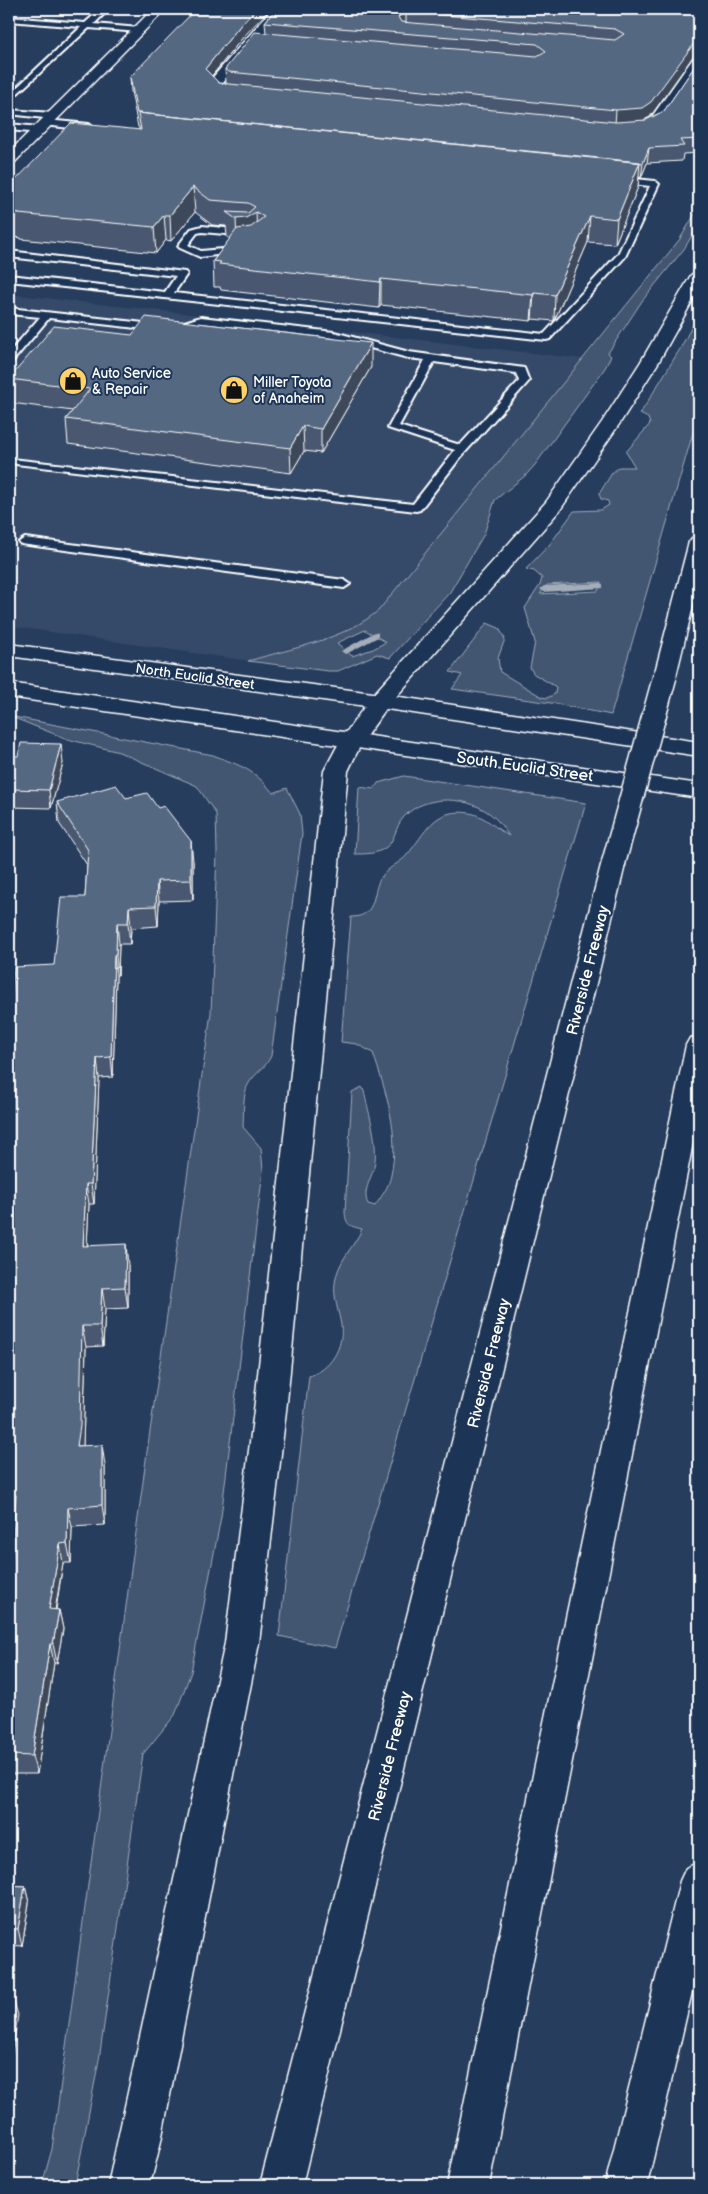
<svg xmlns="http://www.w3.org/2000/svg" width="708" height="2194" viewBox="0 0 708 2194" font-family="'Balsamiq Sans',sans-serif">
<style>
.built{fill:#344a68}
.green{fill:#425672;stroke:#a0aab8;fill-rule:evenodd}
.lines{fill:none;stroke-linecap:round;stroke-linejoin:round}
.stream{fill:#a4aebb;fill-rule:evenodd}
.lane-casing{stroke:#fff;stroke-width:4}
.street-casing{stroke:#fff;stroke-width:3}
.primary-casing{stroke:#fff;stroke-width:3}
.highway-casing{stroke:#fff;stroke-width:3}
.lane{fill:#1d3557;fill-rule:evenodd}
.street{fill:#1d3557;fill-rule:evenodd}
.primary{fill:#1d3557;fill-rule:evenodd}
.highway{fill:#1d3557;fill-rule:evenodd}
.highway-bridge-casing{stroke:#fff;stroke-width:26;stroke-linecap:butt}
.highway-bridge{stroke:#1d3557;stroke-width:23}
.wall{fill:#49596f;stroke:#fff}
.shaded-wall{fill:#3c485a;stroke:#fff}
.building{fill:#556781;stroke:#fff;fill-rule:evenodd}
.labels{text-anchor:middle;stroke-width:4;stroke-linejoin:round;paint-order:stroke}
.far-poi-label{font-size:14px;fill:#fff;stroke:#1d3557;text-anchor:start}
.far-street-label{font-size:14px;fill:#fff;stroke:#1d3557}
.street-label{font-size:16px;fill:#fff;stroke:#1d3557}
</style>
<rect width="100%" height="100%" fill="#263d5e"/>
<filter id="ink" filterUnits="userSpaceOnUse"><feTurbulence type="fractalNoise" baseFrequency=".02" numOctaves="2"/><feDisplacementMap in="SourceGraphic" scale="10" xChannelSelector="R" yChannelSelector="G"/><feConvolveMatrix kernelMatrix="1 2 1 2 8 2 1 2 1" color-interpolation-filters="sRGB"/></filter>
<g filter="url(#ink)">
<path class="built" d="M9,294L369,334L584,359L379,610L364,622L329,638L248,661L9,626Z"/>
<path class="green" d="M699,207V224L684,249L642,301L608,353L611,356L605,368L535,465L526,475L495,500L484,534L450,592L390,658L377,654L338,671H328L248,661C292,648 344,640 379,610L680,239ZM365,630L386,642L373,649L352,656L337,643Z
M699,313V412L611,715L551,703L452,689L462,675L450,672L487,623L499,628L505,639L498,658L500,672L542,697L547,698L555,694L556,687L534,674L530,668L535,642L525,608L540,585L542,578L534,571L526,569L550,544L574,511L601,510L609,505L608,501L601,499L599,494L612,473L619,467H635L626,452L650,424L648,418L640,414L680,349ZM601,582L598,591L540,594L547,585Z
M9,716L213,755C241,766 254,769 273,793L287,788L300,814L302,834L271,1056C265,1069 256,1072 249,1083C242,1094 244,1114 243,1127L261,1148L263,1170L221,1517L191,1672L175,1715L143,1754L99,2060L75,2185H42L52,2149L147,1452L211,1013L217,852L216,814L197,786L119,752L67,739Z
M404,776L586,803L335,1648L279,1636L309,1376C330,1370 344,1348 341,1325C339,1312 333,1297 335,1283C337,1262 354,1247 362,1229C350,1226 346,1226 345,1212L352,1092L362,1087L364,1091C369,1115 379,1143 374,1167C371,1180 362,1191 368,1204L375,1206C381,1197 389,1187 391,1175C400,1134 386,1092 373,1053L357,1044L341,1042L351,917C380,917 370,889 383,875C389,867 400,863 407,855C426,833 433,807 470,813C486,816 496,829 509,836C505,830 500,823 495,818C471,795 424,793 403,818C395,827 395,842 385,848C377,854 365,854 355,854L359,787L374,789L378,783Z"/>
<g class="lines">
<path class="stream" d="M600,583L603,584V588L544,592L540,589L544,586Z
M375,632L378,633V637L348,653L345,654L341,651Z"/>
<defs>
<path id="lane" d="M101,9H109L94,24L139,28L143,30L139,32L89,28L9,101V95L81,27L9,21V17L85,23Z
M9,110L53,113L57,116L53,119L9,114Z
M46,120L89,124L93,127L89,130L43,125V121Z
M9,124L39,127L43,130L39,133L9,130Z
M616,177L655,181L659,184L625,257L550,339L546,340L9,281V275L165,292L176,276L9,257V251L185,272L187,274L174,293L544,334L618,254L650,186L613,182L612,180Z
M202,226L248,230L253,233L248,236L202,232L197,233L188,245L201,251L244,247V251L241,252L200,257L180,248L178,246L191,229Z
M9,308L171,326L201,317L334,332L409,352L524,368L529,381L460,458L420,510L416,511L16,464L10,461L12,459L413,504L455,450L388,428L425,360L408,358L333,338L201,323L171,332L49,318L13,361L9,362V353L40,317L9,314ZM434,362L516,373L519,381L460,445L399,426Z
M25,538L344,580L350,584L344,588L21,544L19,542Z"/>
<path id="street" d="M153,9H166L14,163L9,164V152Z
M272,9H285L223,83L229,88L250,92L252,95L245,99L220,95L208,83Z
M699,56V69L661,124L644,132H627L625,129L627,126L641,124L651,118L694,57Z"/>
<path id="primary" d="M9,644L380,694L699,742V756L380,708L9,656Z
M9,683L699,784V798L9,697Z"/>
<path id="highway" d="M699,270V289L658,363L620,423L560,510L388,706L362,742L348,771L287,1402L259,1643L161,2141L150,2185H108L225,1643L255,1402L324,771L340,741L372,696L546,502L602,422L640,363L691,275Z
M699,536V581L676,676L673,681L665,683L657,681L654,676L689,542L692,538Z
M613,857L622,860L625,865L302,2185H260L601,865L604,860Z
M699,1036V1112L489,2185H447L686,1045L690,1038Z
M699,1862V1962L647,2185H605L680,1881L686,1868Z"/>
</defs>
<use href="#lane" class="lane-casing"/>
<use href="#street" class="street-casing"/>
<use href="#primary" class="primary-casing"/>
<use href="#highway" class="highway-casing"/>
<use href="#lane" class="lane"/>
<use href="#street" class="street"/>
<use href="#primary" class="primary"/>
<use href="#highway" class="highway"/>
<defs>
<path id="highway-bridge" d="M613,865L665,676"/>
</defs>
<use href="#highway-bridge" class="highway-bridge-casing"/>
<use href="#highway-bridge" class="highway-bridge"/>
</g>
<path class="wall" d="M19,9H51L48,11Z
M276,9H699V56L694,55L650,117L645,120L664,111L699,60V153L683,154L682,161L647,163L641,178L639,177L638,187L615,244L588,242L554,321L532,319L531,321L381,305L379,308L221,290L220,287H214L213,261L230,239L227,237L226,226L212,225L195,212L171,241L166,240L156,253L21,239V238L9,236V187L139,130V127H138L131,91L130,77L244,36L212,76L219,83L227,84L226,83L225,69L266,33L265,22Z
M371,367L321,453L304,451L291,473L68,444L66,419L73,411L11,403L9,381V378Z
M9,756L63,763L51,808L9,807Z
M126,798L193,861V900L159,901L158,926L131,928L130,944H119L118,975H116L113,1077L99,1078L94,1204H89L87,1246L128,1265V1308L105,1309L103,1346L86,1347L83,1446L105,1465V1525L72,1527L71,1563H63L56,1610H59L63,1629L57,1663H54L37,1774H12L9,1791V1571H11L15,1515H9V1025L54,965L85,897L87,865L59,823L57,802Z
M9,1885L25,1886L29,1903L22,1946L9,1945Z"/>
<path class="shaded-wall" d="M257,9H270L244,36L206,83L205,69L243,22Z
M406,12V25L398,30V17Z
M695,42L694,55L650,117L640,122L615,124L616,110Z
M649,148L647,163L641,178L643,163Z
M640,162L638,187L615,244L617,219Z
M193,187L195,212L171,241L170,215Z
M256,212L257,237L237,244L236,219Z
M164,215L166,240L156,253L154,227Z
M590,216L588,242L554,321L555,295Z
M381,279V305L379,308L380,282Z
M534,293L532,319L531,321L533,295Z
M371,343V367L321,453V429Z
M303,426L304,451L291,473L290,448Z
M61,744L63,763L51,808L49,790Z
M191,841L193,861V900L191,880Z
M157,881L159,901L158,926L156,906Z
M129,907L131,928L130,944L128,923Z
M117,923L119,944L118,975L116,955Z
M114,955L116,975L113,1077L111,1057Z
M97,1058L99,1078L94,1204L91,1184Z
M86,1184L89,1204L86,1267L83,1246Z
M126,1244L128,1265V1308L125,1287Z
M102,1288L105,1309L103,1346L100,1326Z
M82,1326L86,1347L83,1446H77Z
M102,1445L105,1465V1525L102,1505Z
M68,1508L72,1527L71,1563L67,1543Z
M60,1544L63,1563L52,1628L49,1609Z
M59,1610L63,1629L57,1663L53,1644Z
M50,1644L54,1663L37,1774L32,1756Z
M9,1762L12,1774L9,1791Z
M25,1886L29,1903L22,1946L18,1929Z
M13,1998L18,2015L9,2071V2023Z"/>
<path class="building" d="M196,9H257L243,22L205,69L219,83L616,122L646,120L664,111L699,60V139L680,140L684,146L649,148L643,163L137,113L130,77Z
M276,9H699V42H695L651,102L642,108L616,110L229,72L225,69L255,32L537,56L546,51L537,44L265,22ZM406,12L615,29L624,34L615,40L401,22L398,17Z
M138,113L640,162L617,219L590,216L555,295L534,293L533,295L381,279L380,282L219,264L221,262L213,261L237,229L251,227L264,217L256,212L246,218L236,219L226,212L248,213L255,207L248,203L210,200L193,187L170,215H164L154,227L18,214L19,213L9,212V187L71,123L141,130Z
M146,317L371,343L321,429L303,426L290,448L66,419L90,389L9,379L54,326L132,335Z
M21,743L61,744L49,790L9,789V756H18Z
M116,785L126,798L147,793L158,808L164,806L191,841V880L157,881L156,906L129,907L128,923H117L116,955H114L111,1057L97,1058L91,1184H86L83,1246L126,1244L125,1287L102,1288L100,1326H82L80,1426L77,1446L102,1445V1505L68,1508L67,1543L60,1544L49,1609L59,1610L53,1644H50L32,1756L9,1755V1571H11L16,1495H9V1025L14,967L54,965L61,897H85L88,850L57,802Z
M9,1885L25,1886L18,1929H9Z
M9,1998H13L9,2023Z"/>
</g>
<defs>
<symbol id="shop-disc" viewBox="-11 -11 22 22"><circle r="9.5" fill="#ffd166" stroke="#1d3557"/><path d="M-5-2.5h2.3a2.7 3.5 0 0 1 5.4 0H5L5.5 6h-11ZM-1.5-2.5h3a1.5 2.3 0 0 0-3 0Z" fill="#111"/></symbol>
</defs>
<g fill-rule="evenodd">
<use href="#shop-disc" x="57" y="365" width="32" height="32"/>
<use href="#shop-disc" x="218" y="374" width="32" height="32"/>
</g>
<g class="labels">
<g class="far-poi-label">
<text x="92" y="378">Auto Service<tspan x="92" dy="16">&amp; Repair</tspan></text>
<text x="253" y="387">Miller Toyota<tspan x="253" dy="16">of Anaheim</tspan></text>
</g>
<g class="far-street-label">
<text transform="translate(195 676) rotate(8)" y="5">North Euclid Street</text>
</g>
<g class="street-label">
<text transform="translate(525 766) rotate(8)" y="6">South Euclid Street</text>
<text transform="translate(587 970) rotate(-76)" y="6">Riverside Freeway</text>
<text transform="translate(488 1363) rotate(-76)" y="6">Riverside Freeway</text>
<text transform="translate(389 1756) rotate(-76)" y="6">Riverside Freeway</text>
</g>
</g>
<rect width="708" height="2194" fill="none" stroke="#1d3557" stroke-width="30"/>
<rect x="15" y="15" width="678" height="2164" fill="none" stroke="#fff" stroke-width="2" filter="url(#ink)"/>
</svg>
